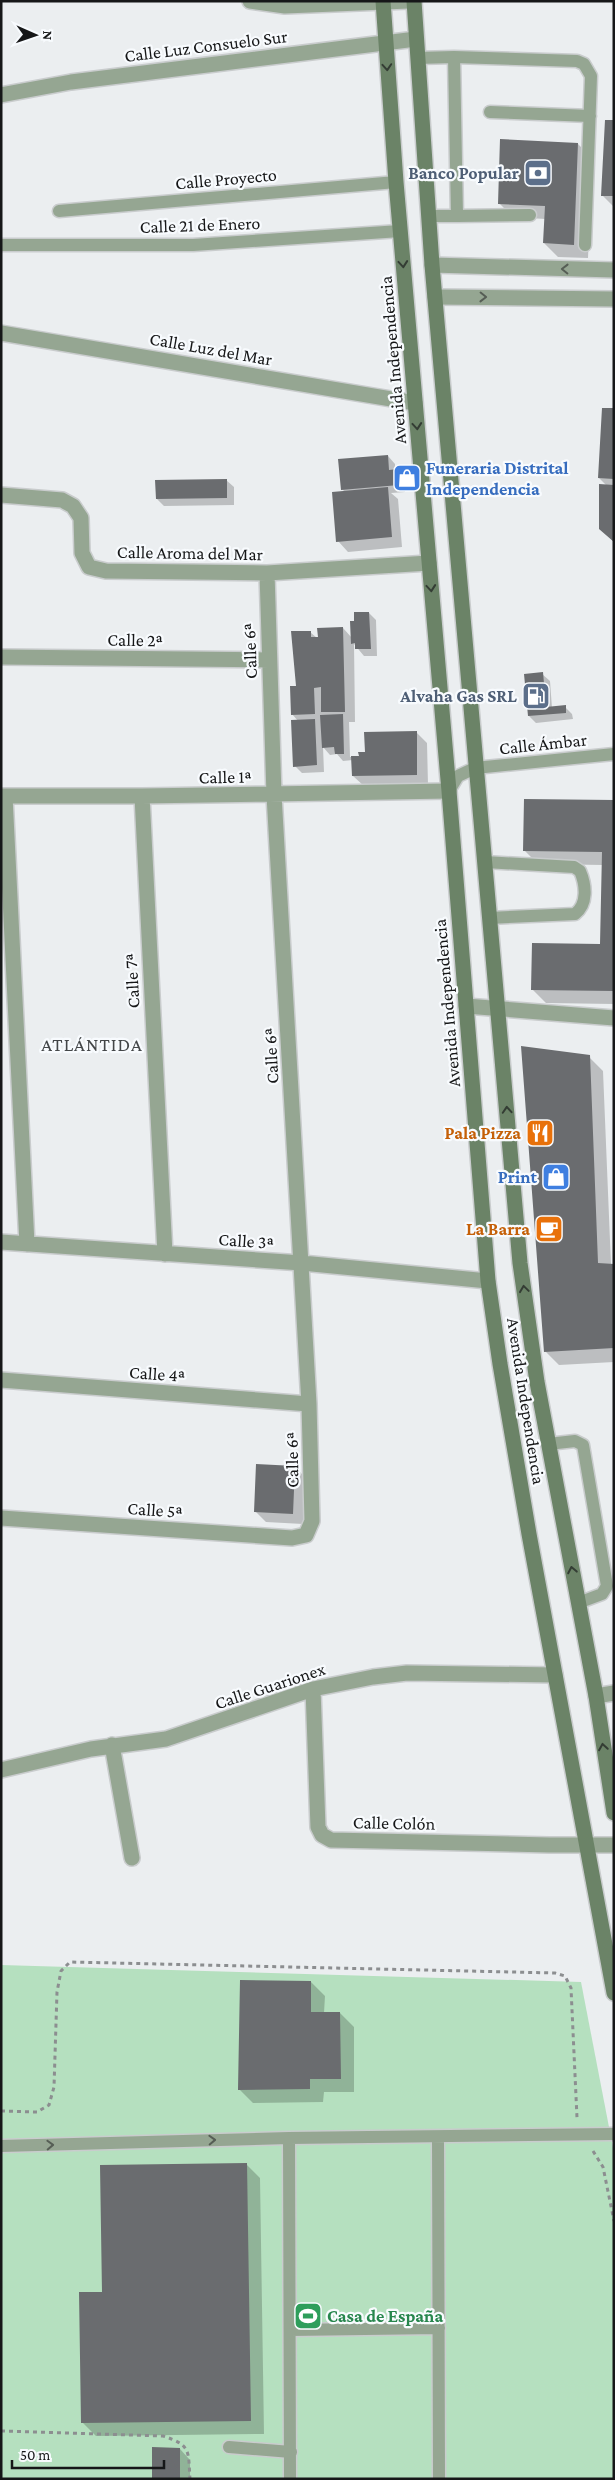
<svg xmlns="http://www.w3.org/2000/svg" width="615" height="2480" viewBox="0 0 615 2480" font-family="'Crimson Pro',serif">
<style>
.green{fill:#b5e0bf}
.shadow{fill:#0003}
.building{fill:#6a6c6f}
.lines{fill:none;stroke-linecap:round;stroke-linejoin:round}
.service-casing{stroke:#c9cccd;stroke-width:15}
.minor-casing{stroke:#c9cccd;stroke-width:18}
.secondary-casing{stroke:#c9cccd;stroke-width:18}
.path{stroke:#8c8e90;stroke-width:3;stroke-dasharray:4 4;stroke-linecap:butt}
.service{stroke:#95a692;stroke-width:12}
.minor{stroke:#95a692;stroke-width:15}
.secondary{stroke:#6b8367;stroke-width:15}
.oneway{stroke:#343d34}
.oneway2{stroke:#565e55}
.labels{text-anchor:middle;stroke-width:4.5;stroke-linejoin:round;paint-order:stroke}
.street-label{font-size:18px;fill:#161718;stroke:#f8fbfe}
.service-label{font-size:18px;font-weight:bold;fill:#4e5e75;stroke:#f8fbfe;text-anchor:end}
.shop-label{font-size:18px;font-weight:bold;fill:#366cbe;stroke:#f8fbfe;text-anchor:start}
.food-label{font-size:18px;font-weight:bold;fill:#c56008;stroke:#f8fbfe;text-anchor:end}
.leisure-label{font-size:18px;font-weight:bold;fill:#27864d;stroke:#f8fbfe;text-anchor:start}
.neighbourhood-label{font-size:19px;letter-spacing:1px;fill:#434648;stroke:#f8fbfe}
</style>
<rect width="100%" height="100%" fill="#ebeef0"/>
<path class="green" d="M1,1965L581,1982L614,2153V2479H1Z"/>
<path class="shadow" d="M614,121V207L602,195Z
M578,144L592,158L588,258L558,257L544,243L545,219L513,217L499,203Z
M614,409V542L600,528L607,486L599,478Z
M388,456L395,464V470L404,478L405,492L391,493L398,499L402,547L348,552L338,541L345,492L342,489Z
M226,480L234,487V505L164,506L157,499Z
M369,613L376,620L377,656H364L354,644L355,722H349L350,757H360L416,732L427,743L428,785L364,786L353,776V760L343,761L337,754L330,755L323,747L324,772L302,773L295,766L298,721L292,714L310,632L317,638L343,628L352,638Z
M542,674L550,681L552,708L565,707L572,714L573,719L536,723L529,716Z
M614,801V1004L546,1003L532,989L602,945L603,865L538,864L524,850Z
M589,1057L603,1071L611,1265L614,1266V1362L559,1365L546,1352Z
M295,1467L306,1478L303,1524L266,1522L255,1511Z
M311,1982L325,1996L324,2013H340L354,2027V2092H324L323,2102L253,2103L239,2089Z
M246,2164L260,2178L264,2434L96,2436L82,2422L103,2293Z
M180,2449L190,2460V2479H153Z"/>
<path class="building" d="M605,120H614V196H601Z
M500,139L578,143L574,245L543,243L545,206L498,204Z
M602,408H614V479L598,478Z
M388,455L389,470L398,469L399,485L341,490L338,459Z
M227,479V498L156,499L155,480Z
M599,484L614,485V542L599,529Z
M388,487L392,537L336,542L332,492Z
M354,612H369L371,649H355V643L351,644L350,621H354Z
M343,627L345,712H321V687L314,688L315,714L291,715L290,686H296L291,631H311V637H318L317,628Z
M543,672L546,707L566,705V713L528,716L524,674Z
M343,714L344,754H335L334,747L322,748L320,715Z
M315,719L317,765L293,767L291,720Z
M417,731V775L352,776L351,756H359L358,752H365L364,732Z
M524,799L614,800V991L531,990L532,943L600,944L602,852L523,851Z
M521,1046L590,1055L598,1263L614,1264V1348L544,1352Z
M256,1464L295,1466L293,1514L254,1512Z
M240,1980L311,1981V2012H340L341,2079H310V2089L238,2090Z
M247,2163L251,2421L81,2423L79,2292H102L100,2165Z
M152,2447L180,2448V2479H152Z"/>
<g class="lines">
<defs>
<path id="service" d="M454,57L577,61L584,64L591,76L585,245
M417,58L454,57L457,216L530,215
M490,112L590,116
M59,211L396,182
M428,216H457
M1,245H193L400,231
M449,791L458,776L475,768L614,754
M485,862L574,867L580,871C586,885 588,904 575,914L489,918
M548,1444L575,1441L583,1445L607,1586L602,1594L578,1603
M438,2137L439,2479
M289,2138L290,2479
M1,2146L289,2138L614,2134
M290,2330L439,2328
M229,2447L291,2452"/>
<path id="minor" d="M250,1L285,6L409,1
M1,95L71,82L416,39
M432,265L614,270
M435,297L614,299
M1,333L415,403
M1,495L62,500L73,506L81,518L82,553L89,567L106,571L267,573L429,563
M1,657L269,660
M1,796H142L449,791
M5,796L27,1244
M142,796L165,1254
M466,1006L614,1018
M1,1242L302,1263L488,1281
M1,1380L309,1404
M1,1518L292,1538L306,1535L312,1521L309,1404L274,795L267,573
M313,1689L318,1827L322,1835L331,1840L549,1845H614
M596,1696L614,1693
M112,1745L132,1858
M1,1770L91,1749L166,1739L313,1689L373,1677L407,1673L555,1675"/>
<path id="secondary" d="M383,1L396,182L449,791L488,1281L500,1364L529,1534L614,1993
M414,1L432,265L520,1263L537,1382L596,1696L614,1813"/>
</defs>
<use href="#service" class="service-casing"/>
<use href="#minor" class="minor-casing"/>
<use href="#secondary" class="secondary-casing"/>
<path class="path" d="M1,2111L37,2112L49,2105L54,2087L57,1992L61,1971L70,1962L555,1973L565,1976L571,1988L577,2118
M593,2151L603,2167L614,2221
M1,2431L163,2436C192,2445 188,2452 190,2479"/>
<use href="#service" class="service"/>
<use href="#minor" class="minor"/>
<use href="#secondary" class="secondary"/>
</g>
<defs><path id="oneway-chevron" d="M-2-3.5L2.5 0L-2 3.5" fill="none" stroke-width="1.6" stroke-linecap="round" stroke-linejoin="round" transform="scale(1.25)"/></defs>
<g class="oneway">
<use href="#oneway-chevron" transform="translate(387 67) rotate(86)"/>
<use href="#oneway-chevron" transform="translate(403 264) rotate(85)"/>
<use href="#oneway-chevron" transform="translate(417 426) rotate(85)"/>
<use href="#oneway-chevron" transform="translate(431 588) rotate(85)"/>
<use href="#oneway-chevron" transform="translate(507 1110) rotate(-94)"/>
<use href="#oneway-chevron" transform="translate(524 1289) rotate(-98)"/>
<use href="#oneway-chevron" transform="translate(572 1570) rotate(-101)"/>
<use href="#oneway-chevron" transform="translate(603 1747) rotate(-99)"/>
</g>
<g class="oneway2">
<use href="#oneway-chevron" transform="translate(565 269) rotate(-179)"/>
<use href="#oneway-chevron" transform="translate(483 297) rotate(1)"/>
<use href="#oneway-chevron" transform="translate(212 2140) rotate(-2)"/>
<use href="#oneway-chevron" transform="translate(50 2145) rotate(-2)"/>
</g>
<defs>
<symbol id="bank-square" viewBox="-11 -11 22 22"><rect x="-9" y="-9" width="18" height="18" rx="4" fill="#5c6f8a" stroke="#f8fbfe"/><path d="M-6-4H6V4H-6ZM0-2.3a2.3 2.3 0 1 0 0 4.6a2.3 2.3 0 1 0 0-4.6Z" fill="#fff"/></symbol>
<symbol id="shop-square" viewBox="-11 -11 22 22"><rect x="-9" y="-9" width="18" height="18" rx="4" fill="#3f7fe0" stroke="#f8fbfe"/><path d="M-5-2.5h2.3a2.7 3.5 0 0 1 5.4 0H5L5.5 6h-11ZM-1.5-2.5h3a1.5 2.3 0 0 0-3 0Z" fill="#fff"/></symbol>
<symbol id="fuel-square" viewBox="-11 -11 22 22"><rect x="-9" y="-9" width="18" height="18" rx="4" fill="#5c6f8a" stroke="#f8fbfe"/><path d="M-5.5-6h7V0h2V4h1.3V-2.5L3-4.5l.8-.8L6-3V5H2.5V1h-1V6h-7ZM-4.2-4.7v3.2H.2V-4.7Z" fill="#fff"/></symbol>
<symbol id="restaurant-square" viewBox="-11 -11 22 22"><rect x="-9" y="-9" width="18" height="18" rx="4" fill="#e8710a" stroke="#f8fbfe"/><path d="M-5-6h1v4h1v-4h1v4h1v-4h1v5L-1.5 .5V6h-2V.5L-5-1ZM5-6V6H3V1.5H1.5Q1.5-4 5-6Z" fill="#fff"/></symbol>
<symbol id="cafe-square" viewBox="-11 -11 22 22"><rect x="-9" y="-9" width="18" height="18" rx="4" fill="#e8710a" stroke="#f8fbfe"/><path d="M-5.5-4.5H6V0H3Q3 3.5 0 3.5H-2.5Q-5.5 3.5-5.5 0ZM3-3.2v2h1.7v-2ZM-6 4.5H4V6H-6Z" fill="#fff"/></symbol>
<symbol id="stadium-square" viewBox="-11 -11 22 22"><rect x="-9" y="-9" width="18" height="18" rx="4" fill="#2e9e5b" stroke="#f8fbfe"/><path d="M0-5a6.5 5 0 1 0 0 10a6.5 5 0 1 0 0-10ZM-3.5-1.8h7v3.6h-7Z" fill="#fff"/></symbol>
</defs>
<g fill-rule="evenodd">
<use href="#bank-square" x="522" y="157" width="32" height="32"/>
<use href="#shop-square" x="391" y="462" width="32" height="32"/>
<use href="#fuel-square" x="520" y="680" width="32" height="32"/>
<use href="#restaurant-square" x="524" y="1117" width="32" height="32"/>
<use href="#shop-square" x="540" y="1161" width="32" height="32"/>
<use href="#cafe-square" x="533" y="1213" width="32" height="32"/>
<use href="#stadium-square" x="292" y="2300" width="32" height="32"/>
</g>
<g class="labels">
<g class="street-label">
<text transform="translate(206 46) rotate(-7)" y="6">Calle Luz Consuelo Sur</text>
<text transform="translate(226 179) rotate(-5)" y="6">Calle Proyecto</text>
<text transform="translate(200 225) rotate(-2)" y="6">Calle 21 de Enero</text>
<text transform="translate(211 349) rotate(10)" y="6">Calle Luz del Mar</text>
<text transform="translate(393 360) rotate(-95)" y="6">Avenida Independencia</text>
<text transform="translate(190 553) rotate(1)" y="6">Calle Aroma del Mar</text>
<text transform="translate(135 640) rotate(1)" y="6">Calle 2ª</text>
<text transform="translate(250 651) rotate(-92)" y="6">Calle 6ª</text>
<text transform="translate(543 744) rotate(-6)" y="6">Calle Ámbar</text>
<text transform="translate(225 777) rotate(-1)" y="6">Calle 1ª</text>
<text transform="translate(132 981) rotate(-93)" y="6">Calle 7ª</text>
<text transform="translate(447 1003) rotate(-95)" y="6">Avenida Independencia</text>
<text transform="translate(271 1056) rotate(-93)" y="6">Calle 6ª</text>
<text transform="translate(246 1241) rotate(4)" y="6">Calle 3ª</text>
<text transform="translate(157 1374) rotate(4)" y="6">Calle 4ª</text>
<text transform="translate(526 1401) rotate(81)" y="6">Avenida Independencia</text>
<text transform="translate(292 1460) rotate(-91)" y="6">Calle 6ª</text>
<text transform="translate(155 1510) rotate(4)" y="6">Calle 5ª</text>
<text transform="translate(270 1686) rotate(-18)" y="6">Calle Guarionex</text>
<text transform="translate(394 1823) rotate(1)" y="6">Calle Colón</text>
</g>
<g class="service-label">
<text x="519" y="179">Banco Popular</text>
<text x="517" y="702">Alvaha Gas SRL</text>
</g>
<g class="shop-label">
<text x="426" y="474">Funeraria Distrital<tspan x="426" dy="21">Independencia</tspan></text>
<text x="537" y="1183" text-anchor="end">Print</text>
</g>
<g class="food-label">
<text x="521" y="1139">Pala Pizza</text>
<text x="530" y="1235">La Barra</text>
</g>
<g class="leisure-label">
<text x="327" y="2322">Casa de España</text>
</g>
<g class="neighbourhood-label">
<text x="92" y="1051">ATLÁNTIDA</text>
</g>
</g>
<rect width="615" height="2480" fill="none" stroke="#161718" stroke-width="5"/>
<g transform="translate(35 35) rotate(92)" stroke="#f8fbfe" stroke-width="4" paint-order="stroke">
<path d="M0-4L9 19L0 12L-9 19Z" fill="#161718"/>
<text y="-8" font-size="14" font-weight="bold" text-anchor="middle" fill="#161718">N</text>
</g>
<path d="M12 2460v8h152v-8" fill="none" stroke="#161718" stroke-width="2.5"/>
<text x="20" y="2460" font-size="15" fill="#161718" stroke="#f8fbfe" stroke-width="4" paint-order="stroke">50 m</text>
</svg>
